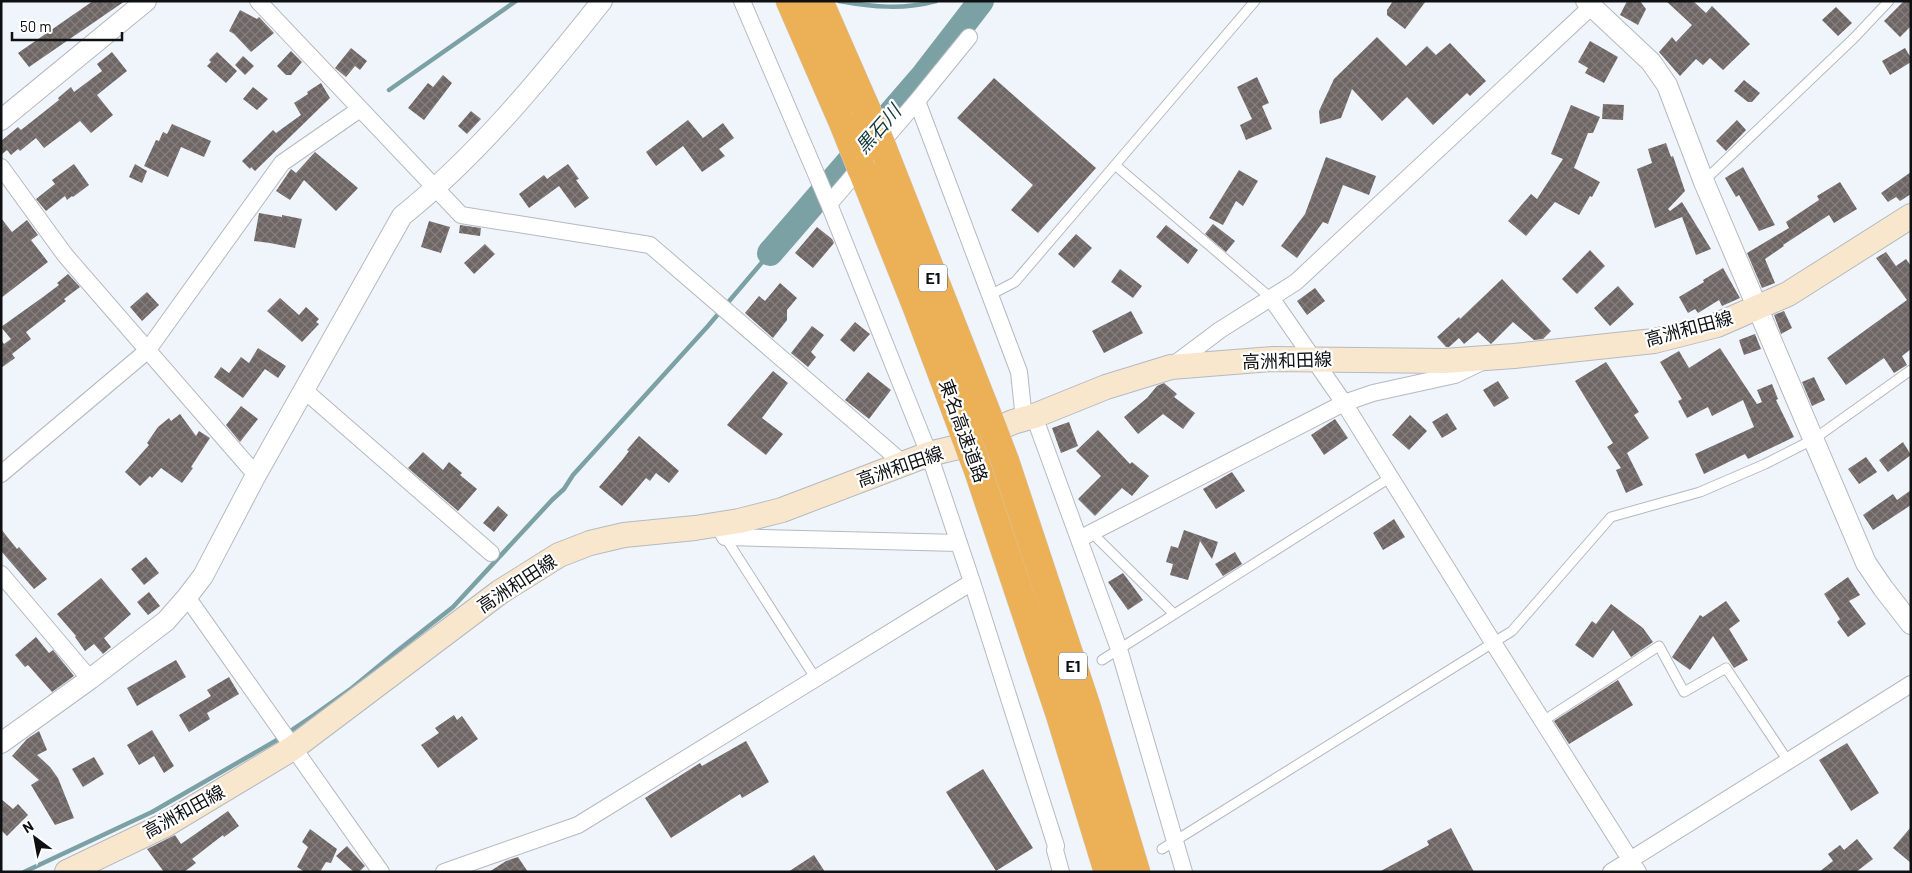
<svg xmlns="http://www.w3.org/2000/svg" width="1912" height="873" viewBox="0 0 1912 873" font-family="Barlow,'Noto Sans JP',sans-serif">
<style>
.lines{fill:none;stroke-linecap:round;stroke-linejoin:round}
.stream{stroke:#7ba1a4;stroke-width:4.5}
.river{stroke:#7ba1a4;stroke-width:26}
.building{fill:url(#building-cross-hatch)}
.service-casing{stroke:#b5b9c0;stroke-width:11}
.minor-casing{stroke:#b5b9c0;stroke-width:18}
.tertiary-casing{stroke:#b5b9c0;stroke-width:22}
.secondary-casing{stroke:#b5b9c0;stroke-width:26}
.motorway-casing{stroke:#cfcfd0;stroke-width:29}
.service{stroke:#fff;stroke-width:9}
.minor{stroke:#fff;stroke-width:16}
.tertiary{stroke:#fff;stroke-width:20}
.secondary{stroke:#f9e7cd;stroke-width:24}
.motorway{stroke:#ecb057;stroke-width:28}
.motorway-bridge-casing{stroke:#cfcfd0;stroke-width:29;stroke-linecap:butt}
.motorway-bridge{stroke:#ecb057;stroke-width:28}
.labels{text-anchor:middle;stroke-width:4.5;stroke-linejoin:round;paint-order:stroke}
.shield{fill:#fff;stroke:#565859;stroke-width:1}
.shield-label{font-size:16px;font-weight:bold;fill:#0e1012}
.street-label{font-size:18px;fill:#0e1012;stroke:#fff}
.water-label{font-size:19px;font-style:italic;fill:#13393c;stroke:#fff}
</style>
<defs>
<pattern id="building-cross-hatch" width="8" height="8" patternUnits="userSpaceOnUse" patternTransform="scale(1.25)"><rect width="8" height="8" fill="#6e6664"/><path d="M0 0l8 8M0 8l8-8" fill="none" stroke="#847e7d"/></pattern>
</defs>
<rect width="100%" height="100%" fill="#f0f4fb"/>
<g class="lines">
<path class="stream" d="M839,1C873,7 903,10 936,1
M389,90L516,1
M24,872L152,812L277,740L314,715L352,688L397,651L453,607L552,500L564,489L573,475L708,326L770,253"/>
<path class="river" d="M770,253L924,75L981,1"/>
</g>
<path class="building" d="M93,1H125L29,67L18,53Z
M1393,1H1426L1405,29L1387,15V10Z
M1627,1H1640L1646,9L1638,25L1620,15Z
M1666,1H1693L1706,13L1712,6L1750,44L1723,70L1710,58L1703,65L1696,59L1680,76L1659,52L1672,37L1676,42L1692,25Z
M1904,1H1911V26L1900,37L1884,21Z
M1836,7L1852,23L1838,36L1822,20Z
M240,10L257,19L259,17L274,33L251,52L234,34L229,31Z
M1377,37L1406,66L1427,46L1436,55L1450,43L1486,81L1470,96L1467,93L1433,125L1407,97L1382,121L1352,89L1341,118L1320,124L1319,111L1334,79Z
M1590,41L1618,57L1604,83L1585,73L1588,68L1578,62Z
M351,48L367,61L360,70L355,66L346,77L335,68Z
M1905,48L1911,58V62L1890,75L1882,61Z
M291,51L302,62L291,75H286L277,66Z
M112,52L127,71L97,95L113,115L91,133L80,121L44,148L36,138L20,151L18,149L11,155L7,150L1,155V141L18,127L21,130L59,100L58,98L71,87L74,92L102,71L97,64Z
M217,52L237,71L226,83L207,66L211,62L209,60Z
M243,56L254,66L245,75L235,65Z
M443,75L452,83L424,120L408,108L428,83L433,87Z
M1257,77L1269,103L1262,106L1272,129L1246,140L1240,125L1252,119L1237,87Z
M994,78L1096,168L1038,233L1011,210L1033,185L957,118Z
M1744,80L1760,93L1752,102H1748L1734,91Z
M321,83L330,98L255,171L251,167L250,169L242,161L273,130L276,133L301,115L294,103L308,94L307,92Z
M253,87L268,99L257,110L243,99Z
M1603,104L1624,105L1623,120L1602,119Z
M1571,105L1600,117L1593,133H1588L1574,168L1600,182L1592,197L1590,196L1579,215L1555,202L1526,236L1508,221L1531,194L1537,199L1563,159L1551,154Z
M471,111L481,119L467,134L458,126Z
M688,120L703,138L723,123L734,138L719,149L725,156L702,172L683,146L656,166L646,152Z
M1737,120L1746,130L1726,151L1716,141Z
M172,124L211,141L204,157L181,147L168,177L144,166L156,140L159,141L163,132L167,134Z
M1666,143L1671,157L1673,156L1685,191L1668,209L1670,211L1682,202L1711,249L1696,255L1682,217L1655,228L1637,169L1652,163L1648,149Z
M315,152L358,188L336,211L304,180L290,200L276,191L291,169L296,173Z
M1326,157L1376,176L1369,195L1343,185L1328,224L1323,222L1297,258L1281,246L1305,214Z
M74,164L89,185L73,197L72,196L67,200L65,196L46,211L36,199L55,184L52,180Z
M135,164L147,171L142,183L129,177Z
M568,164L579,179L576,180L589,198L575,208L559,186L529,208L519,194L544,175L547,179Z
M1743,167L1775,225L1759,231L1739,195L1736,197L1725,178Z
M1239,170L1258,181L1243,206L1236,201L1223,225L1209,218Z
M1911,172V194L1900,201L1896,197L1888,202L1881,193Z
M1840,182L1857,209L1834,223L1829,215L1783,245L1784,246L1765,259L1775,283L1762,288L1747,253L1789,228L1786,222L1819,200L1817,196Z
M259,213L282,217V215L302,219L295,248L270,243L254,241Z
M1,218L12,232L27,220L38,235L31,240L48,262L1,298Z
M429,221L450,227L441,253L421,247Z
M1213,224L1235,241L1226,252L1205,234Z
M460,225L481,228L480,236L459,233Z
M1166,225L1198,250L1188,264L1156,237Z
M817,227L832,239L834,243L813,268L795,253Z
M1076,234L1092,248L1074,268L1058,254Z
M485,244L495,254L474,274L464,263Z
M1590,250L1605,266L1577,294L1562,279Z
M1886,252L1896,266L1906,259L1911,266V349L1902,356L1907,365L1894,373L1884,358L1846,385L1827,358L1907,300L1876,258Z
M1723,268L1740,298L1722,306L1719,300L1698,313L1695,309L1688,313L1679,297L1704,282L1703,280Z
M1120,269L1142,286L1133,298L1111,282Z
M68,274L80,287L64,299L66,301L26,332L31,339L12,354L15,358L1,368V340L4,344L11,339L1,327L43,297L59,285L57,283Z
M1502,279L1551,331L1543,339L1534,340L1513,322L1491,344L1478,332L1464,344L1459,338L1449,347H1446L1437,337L1459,317L1460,319Z
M780,283L797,298L787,310V320L773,338L745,313L759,296L765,301Z
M1618,286L1634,304L1610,326L1594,308Z
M1315,288L1325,301L1307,315L1297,301Z
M147,292L159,305L142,321L130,307Z
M280,298L299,315L306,307L319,319L316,322L319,324L302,342L267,311Z
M1131,311L1143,333L1104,353L1092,331Z
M1784,311L1792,328L1781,334L1774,315Z
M855,322L870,334L854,352L840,340Z
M812,326L824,335L811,352L816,357L808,367L791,353Z
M1755,334L1761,349L1744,355L1739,340Z
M258,348L286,366L278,378L265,369L243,398L214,377L221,367L229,373L241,357L249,363Z
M1720,348L1757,404L1762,402L1757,390L1772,384L1778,399L1776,400L1794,437L1748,459L1745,454L1704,474L1695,454L1754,427L1743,400L1712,416L1708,407L1687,418L1678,401L1682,399L1660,362L1679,351L1689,368Z
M1606,362L1639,412L1634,415L1649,438L1627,453L1643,485L1626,493L1616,470L1621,468L1607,447L1613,443L1575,381Z
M773,371L788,383L762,418L783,434L766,455L727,425Z
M868,372L891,390L869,419L845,400Z
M1814,377L1825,400L1812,406L1802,382Z
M1498,381L1509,398L1494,407L1483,390Z
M1164,383L1177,394L1174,397L1195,413L1183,429L1163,414L1138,434L1124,417L1147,398L1157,386Z
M241,406L258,419L240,442L226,425Z
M1447,413L1457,429L1442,438L1432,422Z
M180,414L196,436L199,431L210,438L191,467L193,468L182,483L161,468L152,478L150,476L140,486L125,472L149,445L147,443L158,427L169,418L171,421Z
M1410,415L1427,431L1409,450L1392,435Z
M1335,419L1348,438L1324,455L1311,435Z
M1069,422L1078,446L1061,453L1052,428Z
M1098,430L1130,464L1132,462L1149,476L1132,496L1122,488L1095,516L1078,499L1101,476L1076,451Z
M639,436L679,471L669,483L656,473L650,481L646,478L622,506L599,487L623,459L629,451L627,450Z
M1903,442L1911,455L1888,472L1879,460Z
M423,452L443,470L449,462L462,473L460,475L477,489L458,511L408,468Z
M1866,457L1877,472L1859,484L1848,469Z
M1232,472L1245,491L1216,509L1203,489Z
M1911,490V505L1873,530L1863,515L1893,494L1897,500Z
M498,506L508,515L494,532L483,523Z
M1394,519L1405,537L1383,550L1373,533Z
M1,529L17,549L19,547L47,579L34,589L1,551Z
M1184,530L1218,542L1212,559L1200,541L1188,580L1170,575L1173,564L1166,562L1171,546L1178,548Z
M1235,552L1242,564L1223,576L1215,564Z
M146,557L159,573L144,585L131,569Z
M1123,573L1143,600L1128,610L1108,582Z
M1848,577L1860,595L1849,601L1866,624L1848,637L1837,622L1840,619L1824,594Z
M101,578L131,614L104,638L111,647L103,654L94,644L85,651L75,637L76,636L57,614Z
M149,592L160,606L148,615L137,602Z
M1726,601L1740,621L1729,629L1748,660L1734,668L1713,636L1690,670L1673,658L1672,657L1700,615L1703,617Z
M1611,604L1643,628L1653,642L1631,657L1613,630L1593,658L1575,645L1592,621L1596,624Z
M36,637L49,653L53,650L74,676L52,692L28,665L25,667L15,655Z
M176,660L186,677L137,706L127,688Z
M229,677L239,694L207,713L210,719L189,732L179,715L211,696L207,690Z
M1618,680L1633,705L1569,744L1554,721Z
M454,715L457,720L462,716L478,739L438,768L421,745L439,733L435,728Z
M152,730L174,766L164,773L154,756L139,765L127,745Z
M39,731L47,750L37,755L50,767L58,778L74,818L55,825L31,785L39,780L12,756L27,739Z
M746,741L769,782L742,798L740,794L671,838L645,798L700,763L702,766Z
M1847,743L1879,793L1851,811L1819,760Z
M94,757L104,774L83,787L72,769Z
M983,769L1033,848L996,871L946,792Z
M1,799L13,809L18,804L28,815L7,836L1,830Z
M228,811L239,826L224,837L223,835L192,859L196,863L184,872H164L147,849L175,835L181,844Z
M1911,827V863L1893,848Z
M1451,828L1474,872H1379L1429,845L1427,841Z
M310,829L337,849L331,863L326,862L320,872H305L297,867L308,847L302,842Z
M1857,839L1873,859L1856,872H1819L1833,861L1828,854L1840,845L1844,850Z
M347,846L365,866L359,872H354L336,856Z
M814,855L825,872H788Z
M518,857L528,872H489L506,861Z"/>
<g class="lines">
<defs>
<path id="service" d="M1255,1L1115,165L1271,298
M1704,181L1854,38L1889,1
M990,295L1015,282L1115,165
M1092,533L1174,614
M725,537L816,679
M1102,660L1391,477
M1543,721L1659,646L1684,692L1726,668L1788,761
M1162,849L1512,631L1611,517L1700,492L1765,464L1814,439L1911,370"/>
<path id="minor" d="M258,1L461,215L650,245L904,464
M742,1L829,204L929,454L972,582L1056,846L1055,850L1061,872
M917,101L1019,372L1024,419
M1,167L65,255L256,475
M829,204L917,101L969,37
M1271,298L1344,403L1494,644L1638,872
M1172,366L1220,330L1296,282L1592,6
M304,390L491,553
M1034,416L1119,649L1184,872
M1,474L147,351L282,163L360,109
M718,524L725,537L959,543
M1079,539L1344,403L1373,393L1455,375L1480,363
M1,574L90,679
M187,597L381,872
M444,872L578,825L972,582
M1611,872L1911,684"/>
<path id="tertiary" d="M1586,1L1651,62L1667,85L1704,182L1866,563L1883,588L1911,624
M1,120L146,1
M1,743L90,679L166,621L187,597L203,576L256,475L402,216C478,155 541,78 602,1"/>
<path id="secondary" d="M67,872L165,825L293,748L500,592L559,555L590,543L624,535L695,528L739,521L782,510L929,454L954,448L1013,422L1034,416L1106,387L1171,367L1273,359L1444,361L1514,356L1654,341L1717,325L1788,294L1911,216"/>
<path id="motorway" d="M790,1L844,125
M819,1L865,106
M883,149L984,406
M862,170L916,305L957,414
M1005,461L1086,705L1136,872
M978,470L1060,715L1108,872"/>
</defs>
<use href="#service" class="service-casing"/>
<use href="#minor" class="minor-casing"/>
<use href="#tertiary" class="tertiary-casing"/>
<use href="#secondary" class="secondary-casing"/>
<use href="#motorway" class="motorway-casing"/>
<use href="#service" class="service"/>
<use href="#minor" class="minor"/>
<use href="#tertiary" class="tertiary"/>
<use href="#secondary" class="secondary"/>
<use href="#motorway" class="motorway"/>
<defs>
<path id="motorway-bridge" d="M865,106L883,149
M844,125L862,170
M984,406L1005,461
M957,414L978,470"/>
</defs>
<use href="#motorway-bridge" class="motorway-bridge-casing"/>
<use href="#motorway-bridge" class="motorway-bridge"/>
</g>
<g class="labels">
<g class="shield">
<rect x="919" y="264.5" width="28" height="27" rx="4"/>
<rect x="1059" y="652.5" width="28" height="27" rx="4"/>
</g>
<g class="shield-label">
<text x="933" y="284">E1</text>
<text x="1073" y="672">E1</text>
</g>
<g class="street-label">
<text transform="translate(1689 329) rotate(-15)" y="6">高洲和田線</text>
<text transform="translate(1287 361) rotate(-2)" y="6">高洲和田線</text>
<text transform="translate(963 431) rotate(70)" y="6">東名高速道路</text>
<text transform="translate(900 467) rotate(-19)" y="6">高洲和田線</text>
<text transform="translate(517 584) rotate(-33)" y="6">高洲和田線</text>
<text transform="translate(184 812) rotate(-29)" y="6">高洲和田線</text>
</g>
<g class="water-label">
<text transform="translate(878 129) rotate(-49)" y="7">黒石川</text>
</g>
</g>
<rect width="1912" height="873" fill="none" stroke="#0e1012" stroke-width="5"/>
<g transform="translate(35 838) rotate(328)" stroke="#ffffff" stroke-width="4" paint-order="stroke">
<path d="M0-4L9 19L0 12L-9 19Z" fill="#0e1012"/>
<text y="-8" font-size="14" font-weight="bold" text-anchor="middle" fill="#0e1012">N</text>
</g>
<path d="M12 32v8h110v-8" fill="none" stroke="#0e1012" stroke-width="2.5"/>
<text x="20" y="32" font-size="15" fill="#0e1012" stroke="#ffffff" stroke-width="4" paint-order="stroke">50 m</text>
</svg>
